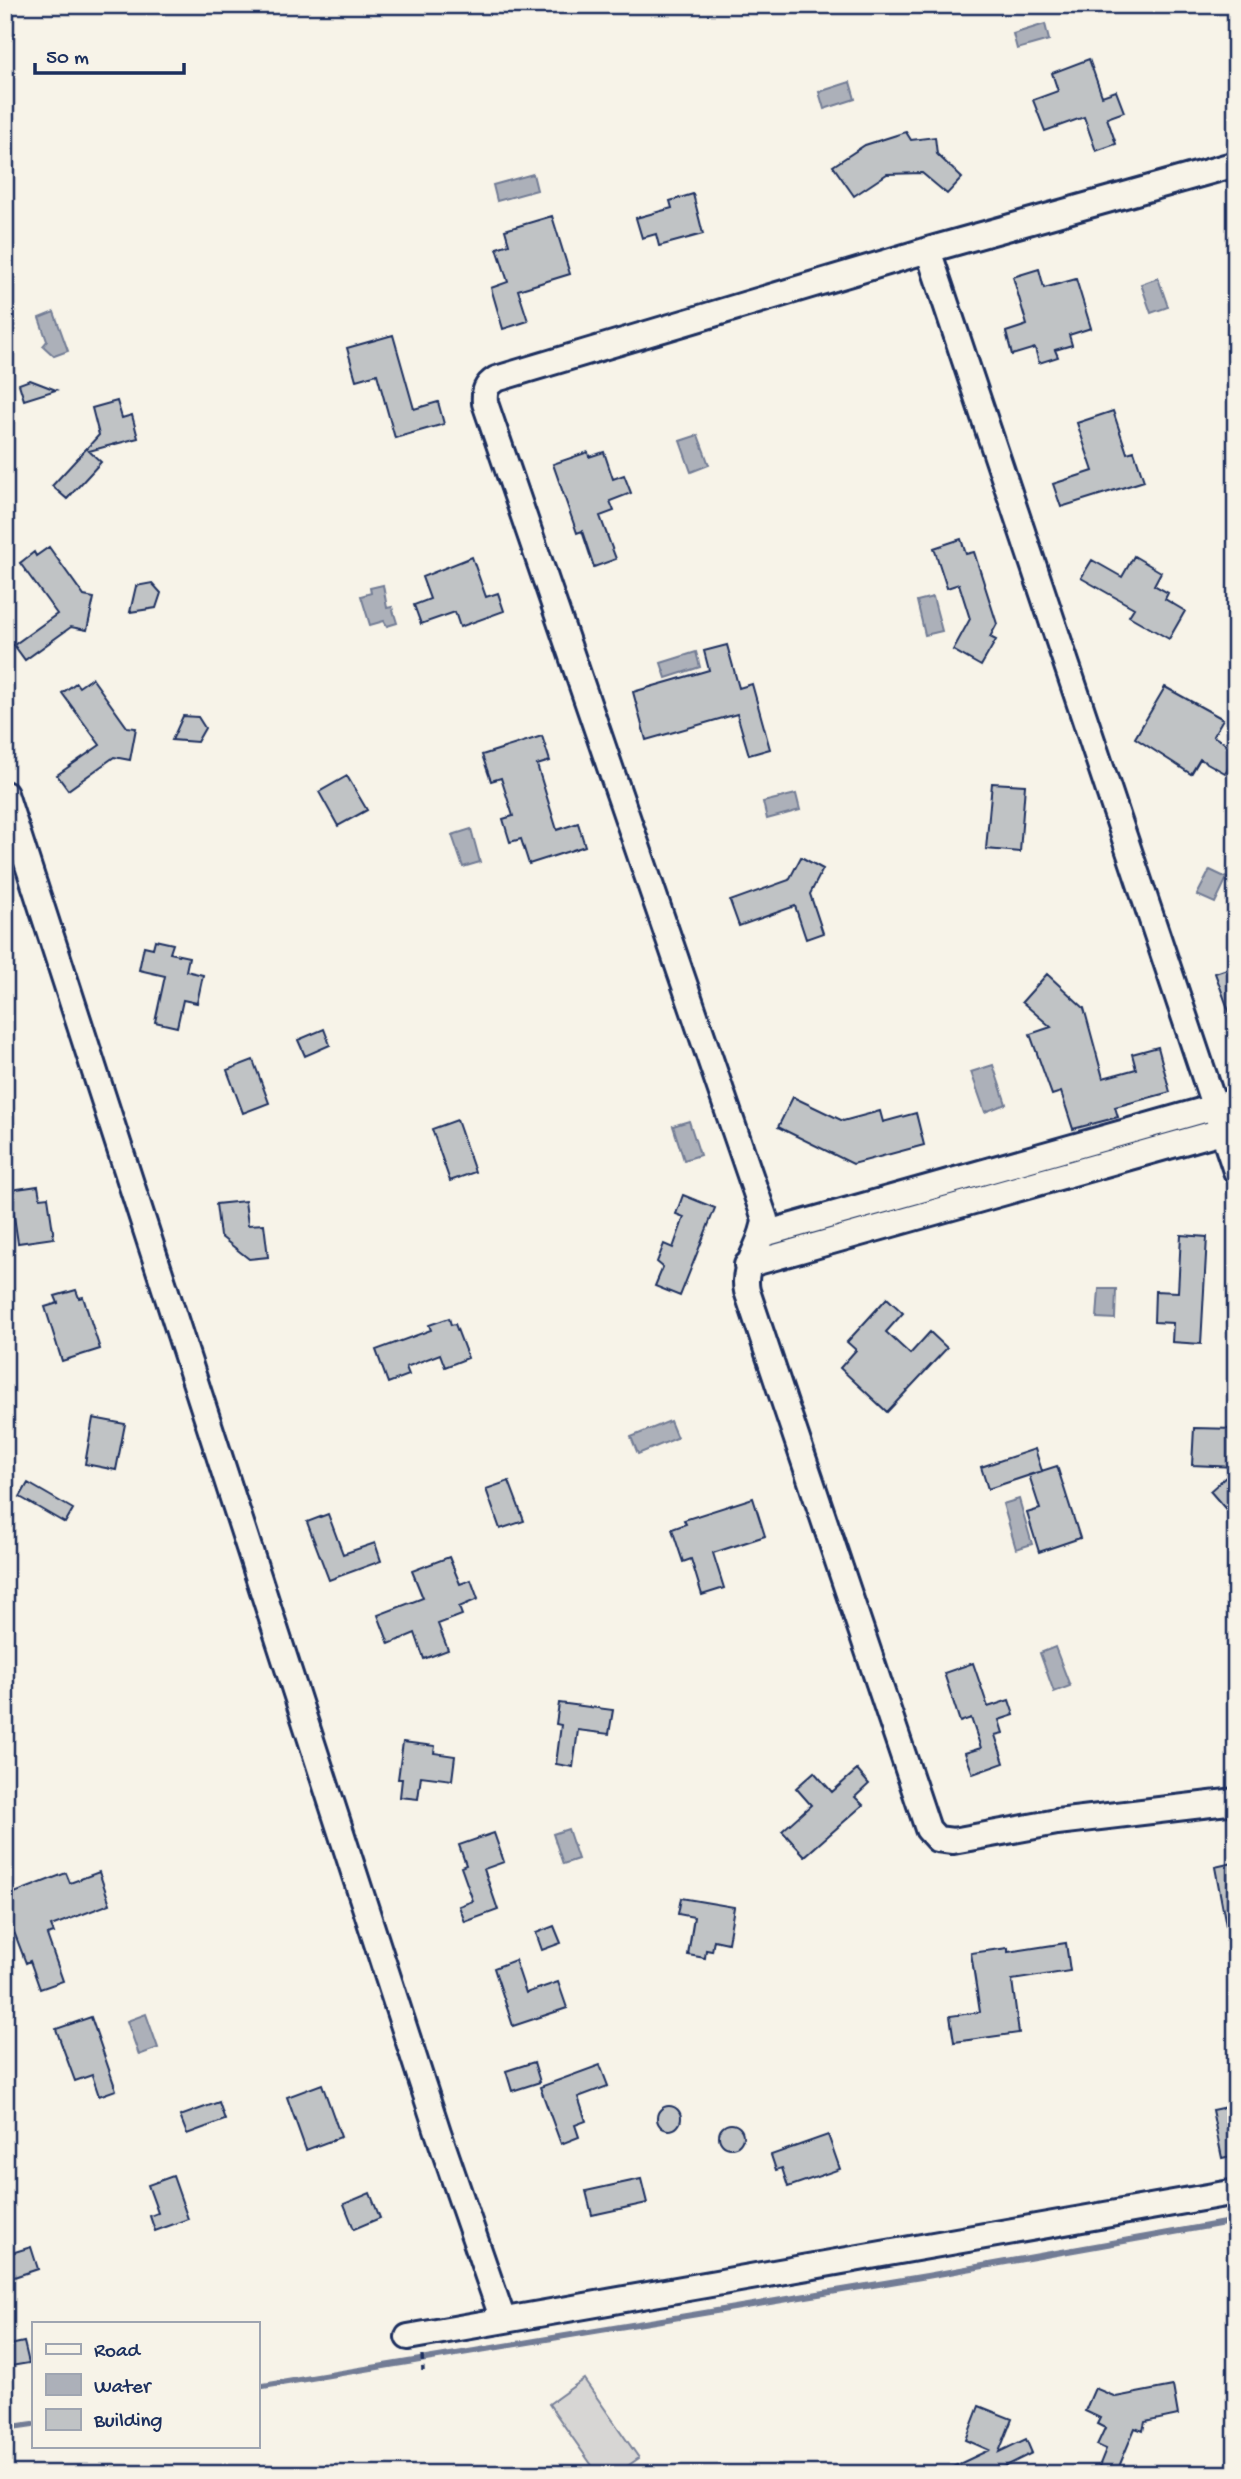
<svg xmlns="http://www.w3.org/2000/svg" width="1241" height="2479" viewBox="0 0 1241 2479" font-family="'Gochi Hand',sans-serif">
<style>
.green{fill:#d7d6d4;stroke:#798299;stroke-width:2}
.water{fill:#acb0b9;stroke:#727c95;stroke-width:2}
.lines{fill:none;stroke-linecap:round;stroke-linejoin:round}
.stream{stroke:#727c95;stroke-width:6}
.building{fill:#c0c3c5;stroke:#1b2f5e;stroke-width:2}
.minor-casing{stroke:#1b2f5e;stroke-width:30}
.path{stroke:#1b2f5e;stroke-width:3.5;stroke-dasharray:7 5;stroke-linecap:butt}
.minor{stroke:#f7f3e8;stroke-width:24}
</style>
<rect width="100%" height="100%" fill="#f7f3e8"/>
<filter id="ink" filterUnits="userSpaceOnUse"><feTurbulence type="fractalNoise" baseFrequency=".0143" numOctaves="2"/><feDisplacementMap in="SourceGraphic" scale="14" xChannelSelector="R" yChannelSelector="G"/><feConvolveMatrix kernelMatrix="1 2 1 2 8 2 1 2 1" color-interpolation-filters="sRGB"/></filter>
<g filter="url(#ink)">
<path class="green" d="M584,2379L639,2458L616,2474H598L549,2404Z"/>
<path class="water" d="M1045,24L1049,40L1017,49L1013,34Z
M850,82L855,99L824,109L819,92Z
M533,174L537,190L497,201L493,185Z
M1158,278L1168,307L1151,313L1141,284Z
M54,312L68,351L54,356L43,346L47,341L39,318Z
M698,435L709,465L691,472L680,441Z
M383,585L387,608L392,607L397,623L387,626L384,621L370,625L361,596L371,593L370,588Z
M933,597L942,631L925,635L917,601Z
M696,652L700,667L666,678L661,663Z
M796,794L800,810L767,819L763,802Z
M471,829L480,862L463,867L452,835Z
M1210,870L1227,878L1215,903L1197,895Z
M993,1065L1006,1104L985,1112L971,1072Z
M689,1121L700,1155L684,1160L673,1126Z
M1099,1289H1116L1115,1319L1097,1318Z
M670,1421L677,1438L638,1454L631,1437Z
M1019,1499L1032,1544L1016,1549L1003,1504Z
M1055,1647L1070,1686L1054,1692L1040,1653Z
M568,1829L578,1859L563,1864L553,1834Z
M146,2014L158,2048L139,2055L127,2021Z"/>
<g class="lines">
<path class="stream" d="M257,2387L927,2276L1236,2221
M5,2428L33,2424"/>
</g>
<path class="building" d="M1089,59L1102,96L1116,91L1124,112L1107,118L1116,144L1096,151L1084,117L1045,131L1033,100L1058,91L1052,73Z
M906,132L911,140L935,137L937,154L962,178L947,194L922,173L887,174L854,196L833,166L865,145Z
M693,194L703,234L659,246L656,234L642,238L636,218L672,208L670,201Z
M552,216L570,274L518,290L528,321L503,329L491,288L508,282L497,248L509,244L505,230Z
M1039,269L1044,288L1076,279L1091,328L1069,335L1072,345L1055,350L1058,357L1039,363L1035,348L1012,355L1006,332L1027,325L1013,277Z
M393,335L414,409L438,402L444,424L395,438L377,374L356,380L347,348Z
M30,380L56,390L24,400L19,384Z
M117,401L122,418L132,415L138,438L89,451L101,462L67,499L52,486L99,435L92,408Z
M1113,411L1127,453L1134,451L1144,481L1061,507L1053,484L1093,471L1077,423Z
M588,452L589,457L604,452L613,479L624,475L631,493L610,501L614,511L600,516L616,559L594,567L582,531L577,533L553,464Z
M961,539L966,554L974,552L997,624L990,637L996,640L981,666L953,650L970,619L959,584L947,588L934,548Z
M49,547L84,596L94,598L87,630L71,627L25,660L14,645L57,614L20,563L34,552L36,556Z
M1134,556L1161,572L1154,585L1168,593L1165,599L1185,611L1169,639L1129,616L1134,608L1081,578L1092,560L1122,577Z
M472,557L486,597L498,593L504,611L460,627L455,612L421,624L414,605L430,599L422,577Z
M152,583L161,593L156,608L130,612L136,586Z
M727,645L739,688L752,684L770,749L749,755L737,714L646,740L633,692L709,670L704,651Z
M92,678L127,727L136,728L130,760L114,757L68,790L57,775L100,745L62,693L76,683L79,687Z
M1165,687L1223,719L1213,736L1236,750V755L1225,773L1200,759L1191,774L1135,738Z
M183,716L198,717L205,728L197,742L172,740Z
M542,736L550,761L537,765L557,830L578,823L585,846L529,864L521,839L510,842L503,819L513,816L501,778L491,781L482,755Z
M347,776L367,810L338,826L319,792Z
M992,783L1025,785L1020,852L986,849Z
M801,857L823,869L810,894L823,933L806,939L795,906L739,926L730,901L789,880Z
M155,940L173,944L170,953L189,957L186,971L203,975L197,1003L183,1000L177,1027L155,1022L165,976L139,970L144,946L153,948Z
M1236,966V1024L1234,1025L1215,973Z
M1047,974L1084,1008L1103,1078L1136,1069L1132,1054L1158,1047L1170,1092L1115,1107L1118,1117L1073,1129L1061,1092L1052,1095L1030,1034L1051,1027L1022,1002Z
M324,1029L330,1045L305,1056L298,1040Z
M253,1060L269,1103L243,1113L227,1070Z
M793,1097L843,1121L880,1111L883,1122L916,1113L924,1145L853,1164L778,1127Z
M457,1120L475,1172L450,1181L432,1129Z
M38,1186L40,1198L48,1197L54,1238L18,1243L10,1190Z
M683,1195L715,1208L680,1296L655,1286L663,1267L657,1262L664,1244L673,1248L684,1217L676,1214Z
M245,1201L248,1225L264,1224L268,1257L249,1259L220,1236L216,1204Z
M1181,1235L1207,1237L1201,1344L1172,1342L1173,1323L1154,1322L1155,1291L1178,1292Z
M76,1290L79,1298L83,1297L100,1349L62,1361L45,1307L58,1303L55,1296Z
M887,1298L903,1313L886,1332L910,1354L930,1332L947,1348L887,1412L840,1368L856,1350L847,1342Z
M449,1318L451,1325L455,1324L468,1358L445,1367L440,1354L406,1367L409,1375L388,1383L376,1350L431,1330L429,1325Z
M93,1418L125,1424L116,1470L85,1464Z
M1194,1428L1236,1429V1467L1192,1465Z
M1035,1449L1042,1471L988,1489L981,1467Z
M1057,1466L1080,1538L1039,1552L1027,1513L1040,1509L1029,1475Z
M1236,1468V1521L1210,1491Z
M509,1481L524,1521L500,1529L486,1489Z
M28,1483L73,1509L65,1523L20,1497Z
M753,1498L765,1536L713,1553L724,1588L702,1595L691,1559L683,1562L672,1529L686,1524L684,1520Z
M328,1514L343,1554L375,1543L381,1561L329,1580L307,1522Z
M449,1557L460,1584L471,1580L478,1599L459,1607L462,1615L438,1624L448,1650L424,1659L415,1633L389,1644L378,1615L423,1598L412,1571Z
M973,1663L988,1707L1009,1700L1014,1715L999,1720L1003,1733L995,1735L1004,1763L973,1774L965,1753L981,1748L971,1718L960,1722L944,1673Z
M559,1703L613,1710L609,1734L578,1730L573,1767L556,1764L561,1725L556,1724Z
M403,1742L435,1746L434,1753L455,1756L452,1780L421,1776L418,1799L400,1797L402,1779H398Z
M857,1770L869,1784L855,1797L863,1805L805,1856L782,1831L811,1805L796,1788L814,1772L832,1792Z
M494,1833L504,1862L484,1869L498,1910L465,1922L459,1906L473,1901L461,1867L466,1865L459,1845Z
M1233,1863L1236,1876V1935L1228,1936L1215,1867Z
M99,1872L110,1904L51,1926L54,1933L47,1935L63,1981L40,1989L30,1961L26,1963L5,1908L12,1904L9,1895L66,1873L70,1883Z
M681,1898L734,1907L728,1943L714,1940L712,1951L706,1950L705,1958L688,1955L694,1917L678,1914Z
M554,1926L561,1943L542,1950L536,1933Z
M1066,1943L1070,1971L1012,1980L1019,2033L954,2042L950,2016L980,2012L971,1953L1008,1948V1952Z
M515,1960L526,1993L558,1982L567,2008L513,2026L494,1968Z
M91,2017L116,2090L99,2096L92,2075L75,2081L56,2029Z
M534,2062L540,2082L512,2091L506,2071Z
M600,2065L608,2086L578,2097L586,2121L575,2125L579,2137L561,2144L540,2087Z
M322,2084L341,2137L306,2150L287,2097Z
M219,2102L225,2120L187,2134L180,2116Z
M1236,2105V2155L1222,2158L1212,2110Z
M657 2118a12 12 0 1 1 24 0a12 12 0 1 1-24 0Z
M719 2136a12 12 0 1 1 24 0a12 12 0 1 1-24 0Z
M828,2135L840,2169L788,2187L782,2168L776,2170L771,2155Z
M173,2176L188,2219L155,2231L150,2216L158,2213L148,2185Z
M641,2179L647,2203L592,2215L586,2191Z
M370,2193L380,2218L354,2229L344,2204Z
M31,2247L38,2269L5,2280V2255Z
M24,2342L29,2363L5,2367V2346Z
M1173,2386L1178,2415L1145,2422L1143,2431L1135,2428L1116,2474H1096L1106,2449L1097,2445L1105,2428L1097,2424L1100,2418L1085,2411L1095,2388L1116,2397Z
M979,2406L1012,2419L999,2452L1026,2439L1032,2453L990,2474H938L989,2450L966,2440Z"/>
<g class="lines">
<defs>
<path id="minor" d="M1236,164L928,250L496,379C486,385 484,391 485,403L765,1219C763,1246 741,1264 747,1291L928,1829L937,1839L953,1841L1057,1822L1236,1801
M928,250L1236,1171
M5,794L438,2132L503,2320
M764,1234L1236,1101
M747,1265L1236,1127
M408,2337L1236,2192"/>
</defs>
<use href="#minor" class="minor-casing"/>
<path class="path" d="M422,2355L423,2371"/>
<use href="#minor" class="minor"/>
</g>
</g>
<rect width="1241" height="2479" fill="none" stroke="#f7f3e8" stroke-width="28"/>
<rect x="14" y="14" width="1213" height="2451" fill="none" stroke="#1b2f5e" stroke-width="2.5" filter="url(#ink)"/>
<rect x="32" y="2322" width="228" height="126" fill="#f7f3e8" stroke="#9fa5b1" stroke-width="2"/>
<rect x="46" y="2344" width="35" height="10" fill="#f7f3e8" stroke="#9fa5b1" stroke-width="2"/>
<text x="94" y="2356" font-size="21" fill="#1b2f5e">Road</text>
<rect x="46" y="2374" width="35" height="21" fill="#acb0b9" stroke="#9fa5b1" stroke-width="2"/>
<text x="94" y="2392" font-size="21" fill="#1b2f5e">Water</text>
<rect x="46" y="2409" width="35" height="21" fill="#c0c3c5" stroke="#9fa5b1" stroke-width="2"/>
<text x="94" y="2426" font-size="21" fill="#1b2f5e">Building</text>
<path d="M35 63v10h149v-10" fill="none" stroke="#1b2f5e" stroke-width="3.5"/>
<text x="46" y="63" font-size="21" fill="#1b2f5e" stroke="#f7f3e8" stroke-width="5" paint-order="stroke">50 m</text>
</svg>
